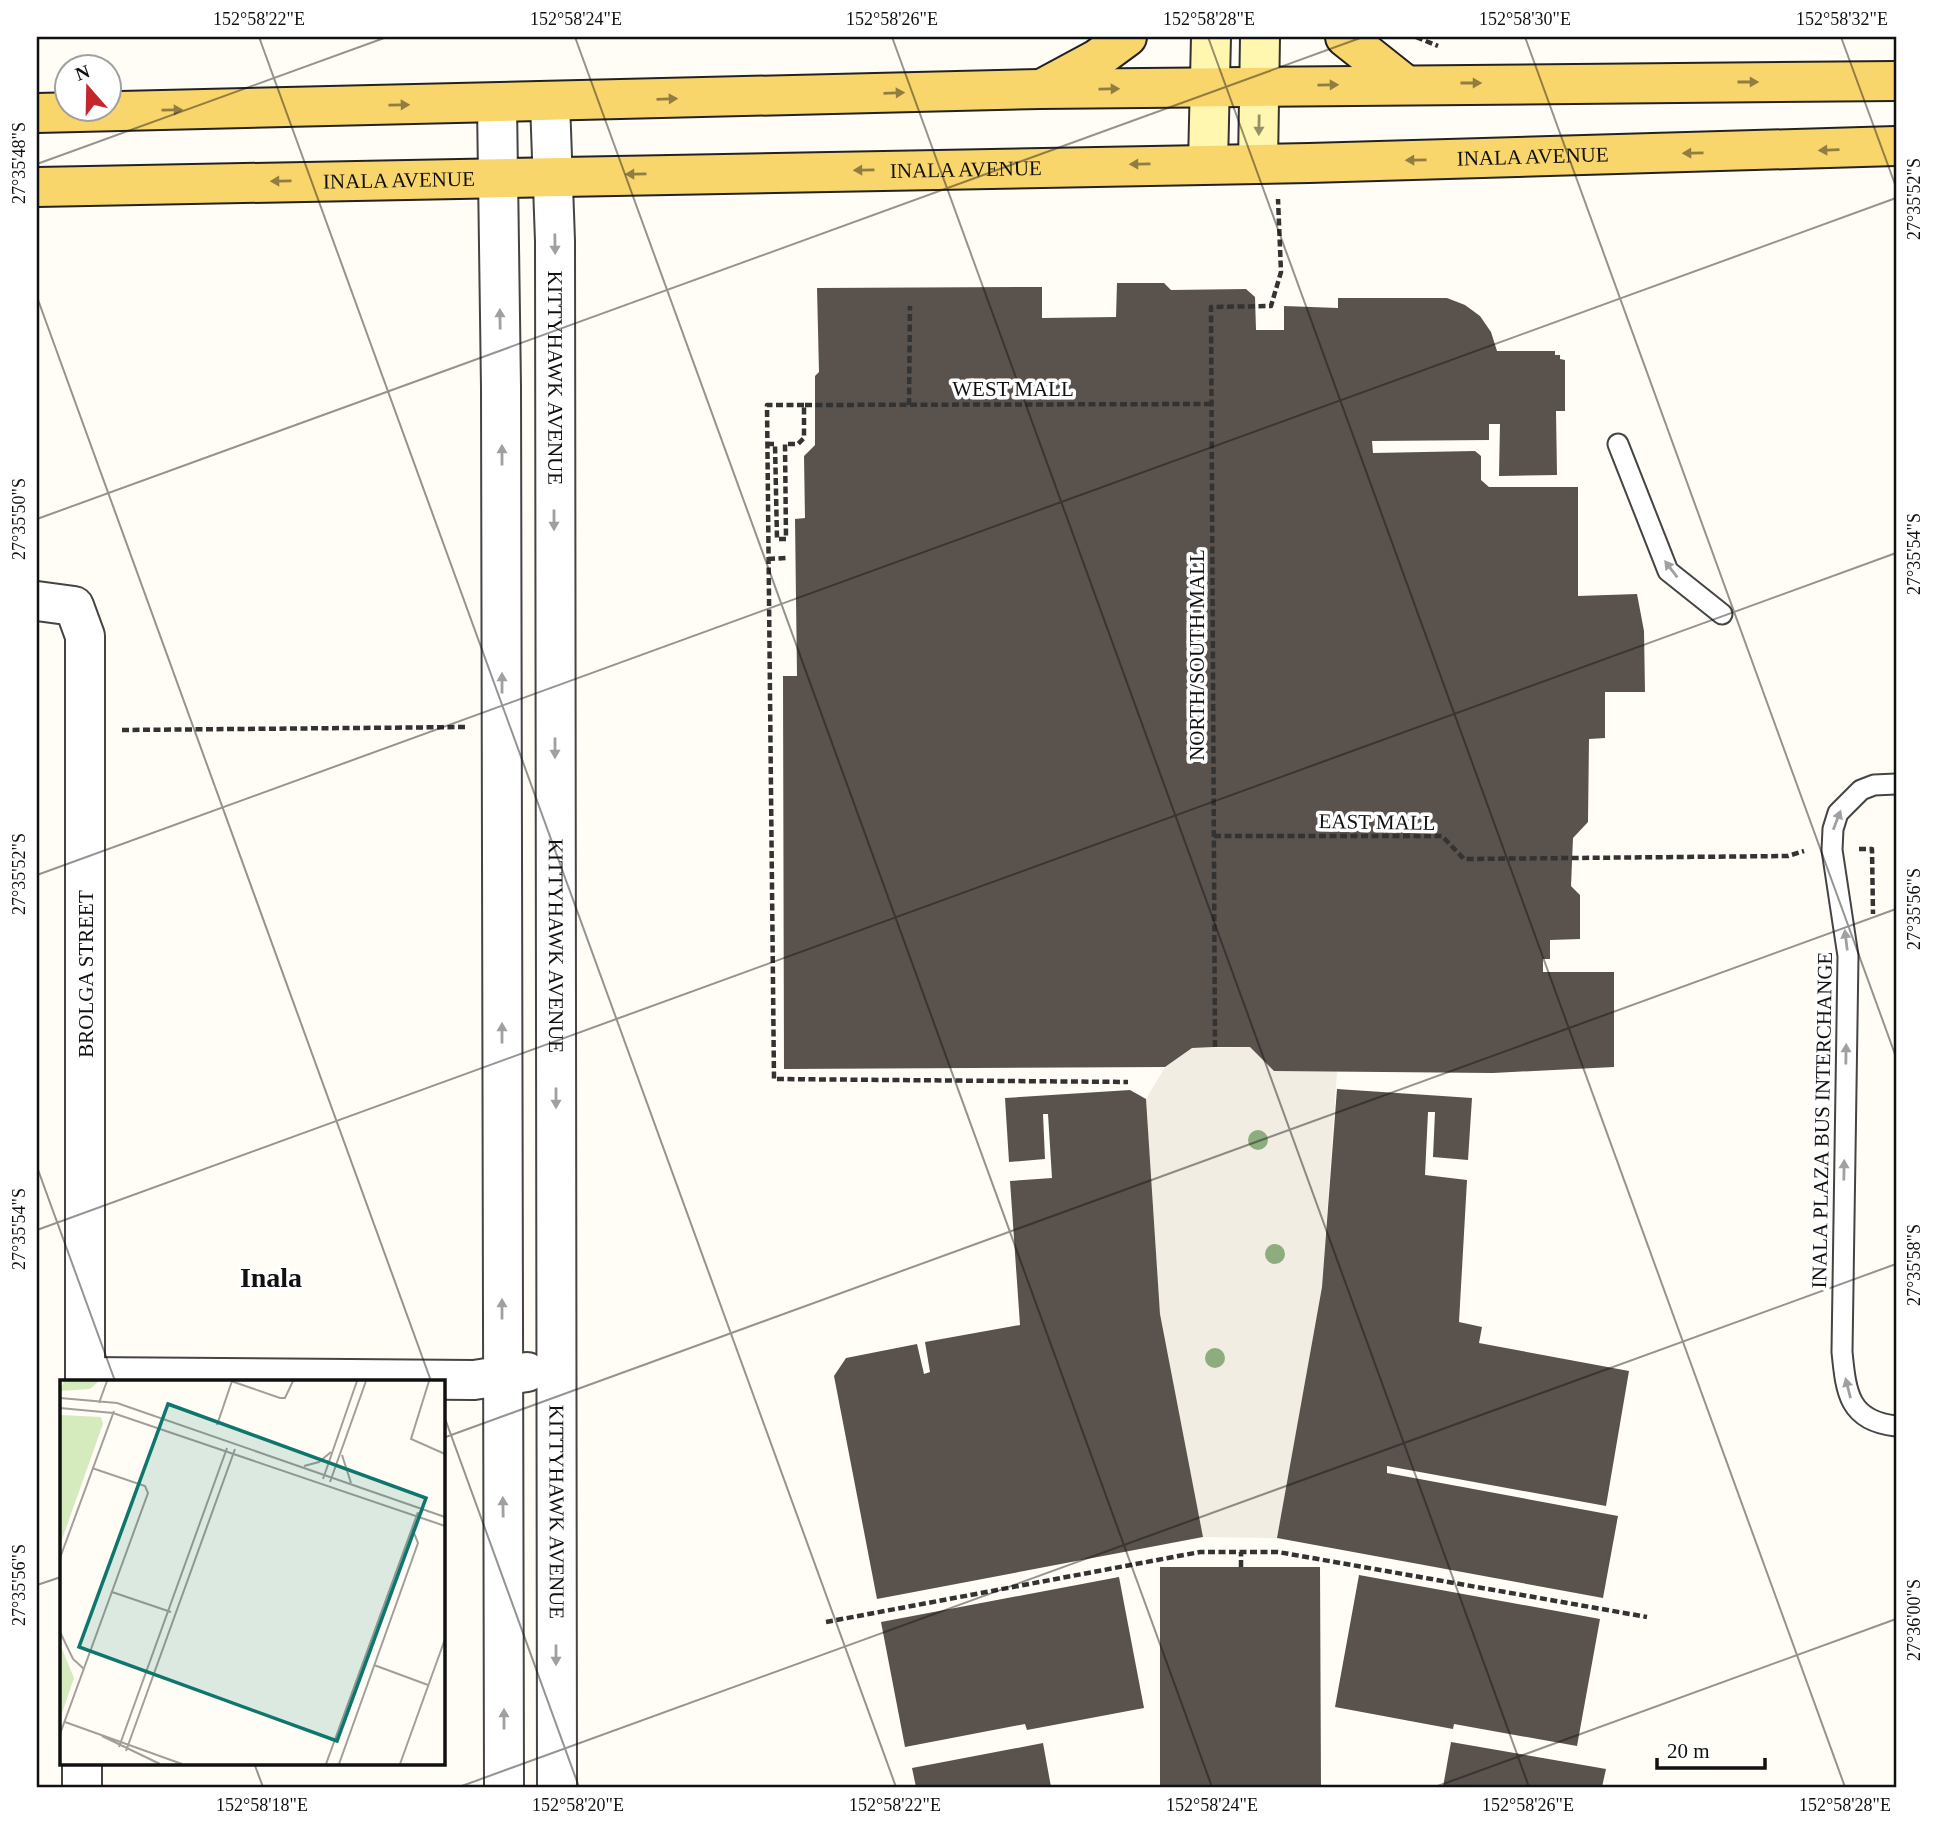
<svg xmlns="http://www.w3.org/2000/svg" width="1933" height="1824" viewBox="0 0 1933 1824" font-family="'Times New Roman',serif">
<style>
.plaza{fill:#f1ede2}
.building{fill:#5a524d}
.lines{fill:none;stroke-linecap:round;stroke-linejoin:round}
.lane-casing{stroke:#444;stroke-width:23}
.street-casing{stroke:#444;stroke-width:42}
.secondary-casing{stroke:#333;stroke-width:42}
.primary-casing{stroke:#222;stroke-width:42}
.path{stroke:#333;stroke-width:4.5;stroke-dasharray:7 3.5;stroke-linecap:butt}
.lane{stroke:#fff;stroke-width:19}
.street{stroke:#fff;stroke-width:38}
.secondary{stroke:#fff6b0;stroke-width:38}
.primary{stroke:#f9d66b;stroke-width:38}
.tree{fill:#8dad7f}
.oneway{fill:#917d42}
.oneway2{fill:#948f68}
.oneway3{fill:#a0a0a0}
.ticks{fill:none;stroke:#111;stroke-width:2;stroke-opacity:0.45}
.labels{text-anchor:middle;stroke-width:7;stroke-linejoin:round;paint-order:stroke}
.street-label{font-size:21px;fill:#111;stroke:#fff}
.district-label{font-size:28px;font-weight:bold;fill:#111;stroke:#fff}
.inset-road{fill:none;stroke:#a09f9a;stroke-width:2}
.view{fill:#0f766e;fill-opacity:0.15;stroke:#0f766e;stroke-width:3.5}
.inset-edge{fill:none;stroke:#111;stroke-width:3.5}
.neatline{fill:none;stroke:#111;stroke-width:2.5}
.ticks-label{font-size:18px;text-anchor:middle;fill:#111}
</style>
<rect width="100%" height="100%" fill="#fffdf5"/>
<path class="plaza" d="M1250,1047L1337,1071L1322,1287L1277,1538L1203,1537L1160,1314L1146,1099L1165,1067L1192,1048Z"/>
<path class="building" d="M1117,283H1164L1171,290L1246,289L1255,297L1256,330H1284V306L1338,308V298H1447L1465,305L1480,316L1491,332L1497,351H1555V355H1560V359L1565,360V411H1556L1557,475L1499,476L1500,424H1489V440L1372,441L1373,453L1475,451L1481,456V480L1489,487H1578V596L1637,594L1644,631L1645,692H1605V738L1589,739L1588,822L1573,838L1571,886L1580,895V939L1550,940V959H1543V972H1614V1067L1493,1073L1274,1071L1250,1047H1215L1192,1048L1165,1067L784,1069L783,676H797L795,519L805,518L804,456L815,445V376L819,372L817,288L1042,287V318L1116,317Z
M1337,1089L1472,1098L1468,1160L1433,1157L1435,1112H1428L1425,1175L1467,1180L1459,1322L1482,1327L1479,1343L1629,1371L1606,1506L1387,1466V1473L1618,1516L1603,1598L1277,1538L1322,1287Z
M1130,1090L1146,1099L1160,1314L1203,1537L877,1599L834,1376L846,1358L917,1344L924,1374L930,1372L925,1342L1020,1325L1010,1181L1052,1178L1048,1114H1043L1045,1159L1009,1162L1005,1098Z
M1160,1567H1320L1321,1787H1160Z
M1359,1575L1600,1619L1577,1746L1454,1724L1453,1729L1335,1707Z
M1119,1577L1144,1708L1027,1730L1025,1724L905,1747L881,1622Z
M1451,1742L1606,1769L1602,1787H1443Z
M1043,1743L1051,1787H916L912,1768Z"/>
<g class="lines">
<defs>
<path id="lane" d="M1618,444L1668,571L1722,614
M1896,784L1874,785L1861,790L1838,813L1833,829L1832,850L1848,956L1842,1352C1846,1393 1849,1421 1896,1426"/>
<g id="street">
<path id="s1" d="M550,102L555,241L557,1787"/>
<path d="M497,104L501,387L504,1787"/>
<path d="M37,601L74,606L85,636V1381"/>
<path d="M85,1377L474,1380L527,1372"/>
<path d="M82,1787V1763"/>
</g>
<path id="secondary" d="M1208,163L1211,37
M1258,163L1260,37"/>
<g id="primary">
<path d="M1345,37L1403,83"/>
<path d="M1045,87L1097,59L1127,37"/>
<path d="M37,113L1040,89L1896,81"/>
<path id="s2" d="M37,187L1309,163L1896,146"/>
</g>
</defs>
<use href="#lane" class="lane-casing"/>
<use href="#street" class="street-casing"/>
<use href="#secondary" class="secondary-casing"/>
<use href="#primary" class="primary-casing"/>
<path class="path" d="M1416,37L1438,46
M804,405H767L774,1079L1128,1082
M909,405L910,306
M767,444H775L777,539H786L785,444H798L804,438V405L1211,404
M768,559L786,558
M122,730L467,727
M1214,836H1442L1464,859L1788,856L1804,851
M1859,849H1872L1873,914
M1215,1047L1211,307L1271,306L1281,272L1278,199
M1241,1567V1552
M826,1622L1200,1552H1278L1647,1617"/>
<use href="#lane" class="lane"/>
<use href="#street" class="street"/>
<use href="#secondary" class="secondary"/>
<use href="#primary" class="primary"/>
</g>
<g class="tree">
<circle cx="1258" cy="1140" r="10"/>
<circle cx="1275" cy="1254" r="10"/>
<circle cx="1215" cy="1358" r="10"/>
</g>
<defs><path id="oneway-solid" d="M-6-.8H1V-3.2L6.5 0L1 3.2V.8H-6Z" transform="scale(1.75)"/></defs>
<g class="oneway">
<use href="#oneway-solid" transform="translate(1748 82)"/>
<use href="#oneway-solid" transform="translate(1471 83)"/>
<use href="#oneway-solid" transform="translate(1328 85) rotate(-1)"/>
<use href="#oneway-solid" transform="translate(1109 89) rotate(-1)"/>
<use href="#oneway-solid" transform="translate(894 93) rotate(-2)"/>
<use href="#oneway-solid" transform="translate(667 99) rotate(-2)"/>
<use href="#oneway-solid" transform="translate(399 105) rotate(-1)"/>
<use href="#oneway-solid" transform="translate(172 110) rotate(-1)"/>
<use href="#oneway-solid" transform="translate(1829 150) rotate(178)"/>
<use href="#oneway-solid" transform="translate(1693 153) rotate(179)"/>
<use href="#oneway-solid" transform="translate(1416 160) rotate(179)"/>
<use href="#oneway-solid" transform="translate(1140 164) rotate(179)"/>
<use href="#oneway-solid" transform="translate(864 170) rotate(179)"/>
<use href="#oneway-solid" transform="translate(636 174) rotate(179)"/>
<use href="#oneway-solid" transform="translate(281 181) rotate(179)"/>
</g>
<use class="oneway2" href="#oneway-solid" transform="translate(1259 125) rotate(91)"/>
<g class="oneway3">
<use href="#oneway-solid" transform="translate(555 244) rotate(89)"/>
<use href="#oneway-solid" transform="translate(500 319) rotate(-91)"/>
<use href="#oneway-solid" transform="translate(502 455) rotate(-90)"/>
<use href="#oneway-solid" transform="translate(554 520) rotate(90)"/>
<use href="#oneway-solid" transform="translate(1671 569) rotate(-127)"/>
<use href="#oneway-solid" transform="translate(502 683) rotate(-90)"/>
<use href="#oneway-solid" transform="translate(555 748) rotate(90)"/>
<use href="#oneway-solid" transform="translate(1837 820) rotate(-69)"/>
<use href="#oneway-solid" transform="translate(1846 940) rotate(-97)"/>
<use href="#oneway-solid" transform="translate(502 1033) rotate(-90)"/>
<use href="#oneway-solid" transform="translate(1846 1054) rotate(-89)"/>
<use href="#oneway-solid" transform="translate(556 1098) rotate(90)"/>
<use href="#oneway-solid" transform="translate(1844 1170) rotate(-89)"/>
<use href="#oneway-solid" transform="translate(502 1309) rotate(-90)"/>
<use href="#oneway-solid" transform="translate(1848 1388) rotate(-104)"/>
<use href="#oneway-solid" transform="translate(503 1507) rotate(-91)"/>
<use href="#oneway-solid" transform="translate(556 1655) rotate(90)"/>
<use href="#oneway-solid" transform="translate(504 1719) rotate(-90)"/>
</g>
<path class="ticks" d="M259,37L896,1787M575,37L1212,1787M892,37L1529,1787M1208,37L1845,1787M1525,37L1896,1057M1841,37L1896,187M37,164L387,37M37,297L431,1381M37,519L1363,37M37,875L1896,198M37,1167L115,1381M37,1230L1896,553M443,1413L579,1787M443,1438L1896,909M37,1585L61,1577M254,1763L263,1787M459,1787L1896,1264M1435,1787L1896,1619"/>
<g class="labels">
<g class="street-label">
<text dy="7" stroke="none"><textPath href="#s2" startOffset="1496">INALA AVENUE</textPath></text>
<text dy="7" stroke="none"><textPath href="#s2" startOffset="929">INALA AVENUE</textPath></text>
<text dy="7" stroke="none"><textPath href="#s2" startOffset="362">INALA AVENUE</textPath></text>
<text dy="7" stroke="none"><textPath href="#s1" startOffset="276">KITTYHAWK AVENUE</textPath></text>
<text x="1013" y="396">WEST MALL</text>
<text transform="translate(1197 655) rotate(-90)" y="7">NORTH/SOUTH MALL</text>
<text transform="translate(1377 822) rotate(1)" y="7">EAST MALL</text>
<text dy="7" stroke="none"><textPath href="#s1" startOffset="844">KITTYHAWK AVENUE</textPath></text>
<text transform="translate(86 974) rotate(-90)" y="7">BROLGA STREET</text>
<text transform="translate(1822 1120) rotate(-89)" y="7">INALA PLAZA BUS INTERCHANGE</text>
<text dy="7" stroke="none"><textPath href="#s1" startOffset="1410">KITTYHAWK AVENUE</textPath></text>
</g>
<g class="district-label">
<text x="271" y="1287">Inala</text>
</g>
</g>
<g transform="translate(60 1380)">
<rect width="385" height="385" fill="#fffdf5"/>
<path d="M4,1H39L30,9L0,11ZM0,35L41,37L43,44L0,165ZM0,264L14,298L0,339Z" fill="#d5ebbd"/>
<path class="inset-road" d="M171,1L220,18H225L233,1M369,1L351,59L385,74M0,18L57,23L385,137M39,23L47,1M0,28L53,33L385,146M157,45L172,1M282,75L291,103M244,86L259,82L271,72M263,99L297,1M270,102L306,1M0,178L54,31M52,212L111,232M0,252L13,279L24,289M314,285L368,305M5,342L122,384M0,354L88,113L85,106L32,88M42,356L100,384M59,367L167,68M66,371L175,69M266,384L358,132M279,384L358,163L352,148M340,384L385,259"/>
<path class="view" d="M108,24L366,118L277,361L19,267Z"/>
<rect width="385" height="385" class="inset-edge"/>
</g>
<rect width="1933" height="1824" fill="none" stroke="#ffffff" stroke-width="77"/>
<g transform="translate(88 88) rotate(340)"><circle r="33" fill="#ffffff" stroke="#a0a0a0" stroke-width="2"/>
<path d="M0-5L12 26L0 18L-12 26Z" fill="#c4262e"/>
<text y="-10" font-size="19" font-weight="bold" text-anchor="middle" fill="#111111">N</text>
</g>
<path d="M1657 1758v10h108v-10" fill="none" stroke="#111111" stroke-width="3.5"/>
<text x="1667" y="1758" font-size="21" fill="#111111" stroke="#ffffff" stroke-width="5" paint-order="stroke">20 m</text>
<rect x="38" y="38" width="1857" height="1748" class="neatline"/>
<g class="ticks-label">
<text x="259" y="25">152°58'22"E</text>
<text x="576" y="25">152°58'24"E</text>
<text x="892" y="25">152°58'26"E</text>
<text x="1209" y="25">152°58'28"E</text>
<text x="1525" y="25">152°58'30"E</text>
<text x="1842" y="25">152°58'32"E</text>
<text transform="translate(19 163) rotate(-90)" y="6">27°35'48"S</text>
<text transform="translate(1914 199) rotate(-90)" y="6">27°35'52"S</text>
<text transform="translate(19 519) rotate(-90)" y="6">27°35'50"S</text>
<text transform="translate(1914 554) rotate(-90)" y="6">27°35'54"S</text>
<text transform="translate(19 874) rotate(-90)" y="6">27°35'52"S</text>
<text transform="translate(1914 909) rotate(-90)" y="6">27°35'56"S</text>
<text transform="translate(19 1229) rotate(-90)" y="6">27°35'54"S</text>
<text transform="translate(1914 1265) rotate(-90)" y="6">27°35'58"S</text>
<text transform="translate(19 1585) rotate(-90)" y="6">27°35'56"S</text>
<text transform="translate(1914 1620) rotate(-90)" y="6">27°36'00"S</text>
<text x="262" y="1811">152°58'18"E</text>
<text x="578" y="1811">152°58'20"E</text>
<text x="895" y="1811">152°58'22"E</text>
<text x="1212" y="1811">152°58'24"E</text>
<text x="1528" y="1811">152°58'26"E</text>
<text x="1845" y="1811">152°58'28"E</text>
</g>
</svg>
